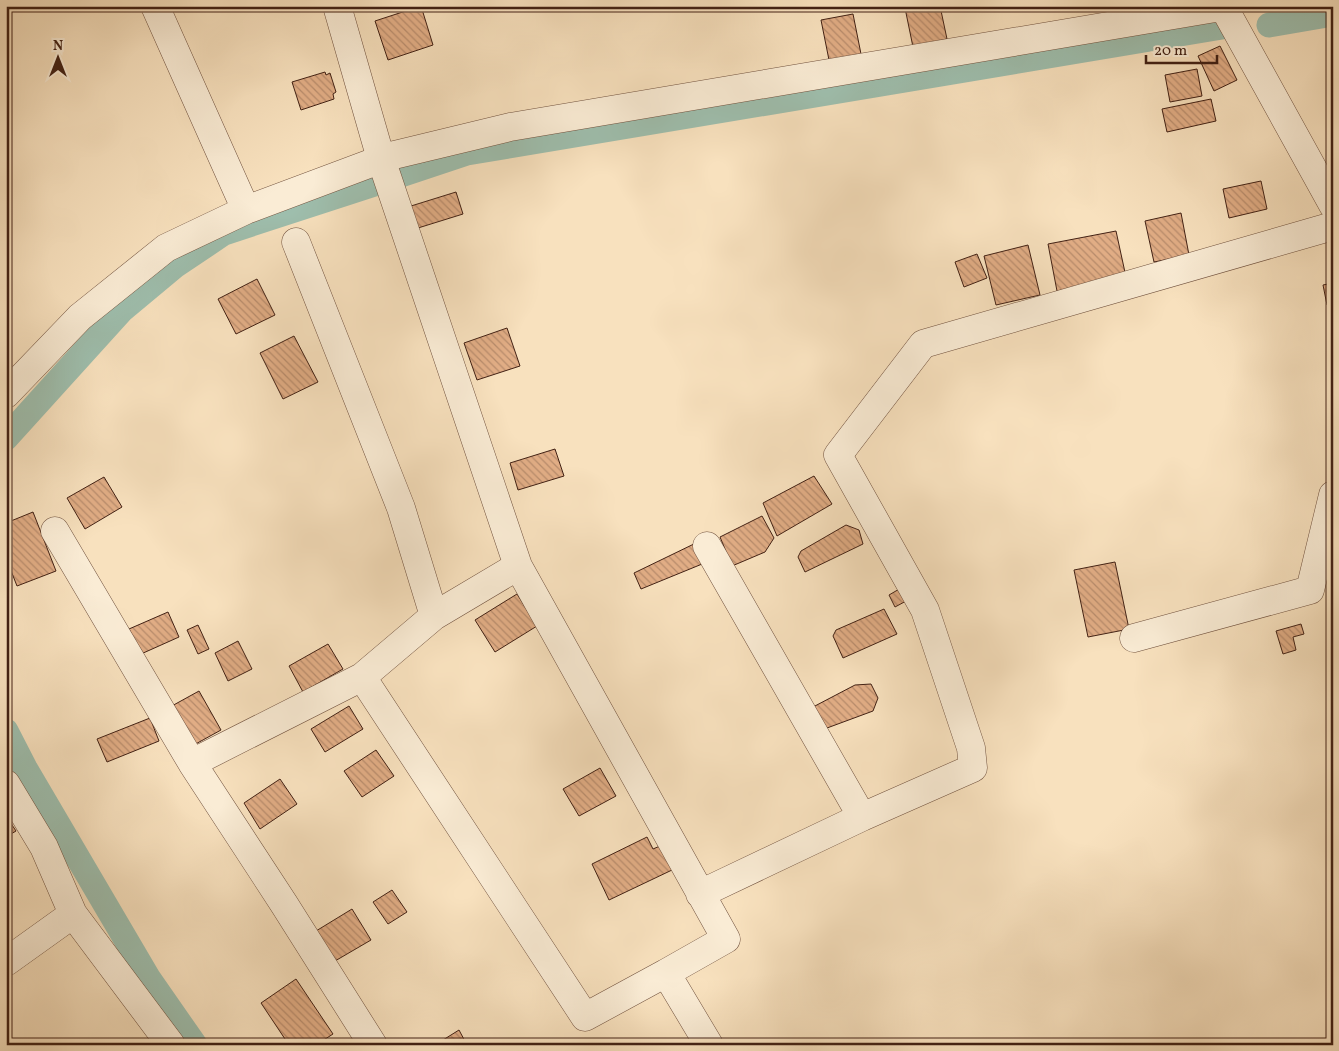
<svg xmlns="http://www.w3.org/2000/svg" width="1339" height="1051" viewBox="0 0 1339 1051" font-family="Vollkorn,serif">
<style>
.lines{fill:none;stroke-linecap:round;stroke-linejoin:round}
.canal{stroke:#9ebead;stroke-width:25}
.building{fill:url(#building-back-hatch);stroke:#422114}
.street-casing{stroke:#70513e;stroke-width:29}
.street{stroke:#faecd5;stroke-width:28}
</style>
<defs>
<pattern id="building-back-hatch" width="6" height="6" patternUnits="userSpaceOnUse" patternTransform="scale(1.25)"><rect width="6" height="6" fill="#e1ad85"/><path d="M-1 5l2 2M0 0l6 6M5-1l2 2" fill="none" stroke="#b88c6c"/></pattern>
</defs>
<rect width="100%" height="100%" fill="#f8e1be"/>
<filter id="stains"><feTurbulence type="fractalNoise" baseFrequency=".004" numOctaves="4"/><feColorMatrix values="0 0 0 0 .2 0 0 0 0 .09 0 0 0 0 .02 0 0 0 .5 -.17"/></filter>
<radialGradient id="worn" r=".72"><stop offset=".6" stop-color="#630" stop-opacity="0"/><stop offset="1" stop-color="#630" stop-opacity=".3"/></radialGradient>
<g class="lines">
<path class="canal" d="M1269,25L1333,14
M395,177L467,153L1222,27
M6,438L121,311L175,266L224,233L374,184
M6,731L25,768L149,979L195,1045"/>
</g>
<path class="building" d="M421,6L433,45L388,60L375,21Z
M915,6H940L947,39L913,47L905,8Z
M853,14L861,54L829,60L821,20Z
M1220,46L1237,80L1214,91L1198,56Z
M1197,69L1202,96L1170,102L1165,75Z
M325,72L326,75L330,73L336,92L333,94L334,99L301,110L292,82Z
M1211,99L1216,121L1167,132L1162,109Z
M1261,181L1267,209L1229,218L1223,189Z
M456,192L463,214L418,228L411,206Z
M1181,213L1189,255L1154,262L1145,221Z
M1116,231L1126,277L1057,291L1048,244Z
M1028,245L1040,295L996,305L984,256Z
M977,254L987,278L964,287L955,262Z
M257,279L275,315L236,334L218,299Z
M1333,283V304L1327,305L1323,285Z
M507,328L520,366L477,380L464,343Z
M294,336L318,382L283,399L260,353Z
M555,449L564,476L518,490L510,463Z
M814,476L832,504L777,536L763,503Z
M104,477L122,507L85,529L67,498Z
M33,512L56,571L17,586L6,558V523Z
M762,516L774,538L765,552L732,566L720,537Z
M846,525L859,530L863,544L805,572L798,557L801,551Z
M698,542L707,562L641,589L634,573Z
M1115,562L1129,629L1088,637L1074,570Z
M901,588L908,600L895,607L889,595Z
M517,594L537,626L495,652L475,620Z
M884,609L897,634L843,658L833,636L836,630Z
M168,612L179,637L141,654L129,629Z
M1301,624L1304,634L1293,637L1296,650L1283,654L1276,631Z
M198,625L209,649L198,654L187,630Z
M238,641L252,669L228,681L215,653Z
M328,644L343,669L303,692L289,666Z
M871,684L878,698L873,711L827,728L813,707L855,685Z
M199,691L221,730L192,746L170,707Z
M349,706L363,729L325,752L311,729Z
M150,718L159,741L107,762L97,739Z
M376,750L394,776L362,797L344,771Z
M600,768L616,796L579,816L563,789Z
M280,779L297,804L260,829L244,803Z
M6,816L16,831L6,837Z
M647,837L653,849L660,846L672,870L609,900L592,864Z
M392,890L407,912L388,924L373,902Z
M352,909L371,940L335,961L316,931Z
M296,979L333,1034L316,1045H289L261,1003Z
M459,1030L467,1045H435Z"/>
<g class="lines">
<defs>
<path id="street" d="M155,6L246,210
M337,6L381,159L518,566L726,939L666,973
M1223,6L1333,205
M296,242L401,508L434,616
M6,394L80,317L166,248L246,210L390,156L510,127L1227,6
M55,531L192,763L284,904L373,1045
M707,546L862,817
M1134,638L1310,590L1333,495
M362,677L585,1017L666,973L709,1045
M192,763L362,677L434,616L518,566
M6,784L44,847L73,914L171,1045
M700,894L862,817L973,768L971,748L925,610L838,455L923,344L1333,226
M6,962L73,914"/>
</defs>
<use href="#street" class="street-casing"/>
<use href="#street" class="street"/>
</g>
<rect width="1339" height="1051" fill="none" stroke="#f8e1be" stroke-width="25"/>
<rect x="8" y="8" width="1324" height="1036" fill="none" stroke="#422114" stroke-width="2.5"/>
<rect x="12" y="12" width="1314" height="1026" fill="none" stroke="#422114"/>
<g transform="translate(58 58)" stroke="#faecd5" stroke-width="4" paint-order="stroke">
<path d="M0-4L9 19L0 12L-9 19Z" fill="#422114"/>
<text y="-8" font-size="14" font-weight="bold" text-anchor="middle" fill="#422114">N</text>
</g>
<path d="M1146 55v8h71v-8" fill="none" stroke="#422114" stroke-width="2.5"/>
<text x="1154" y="55" font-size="15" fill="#422114" stroke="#faecd5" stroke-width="4" paint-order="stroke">20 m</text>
<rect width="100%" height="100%" filter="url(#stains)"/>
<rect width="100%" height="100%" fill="url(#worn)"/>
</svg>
